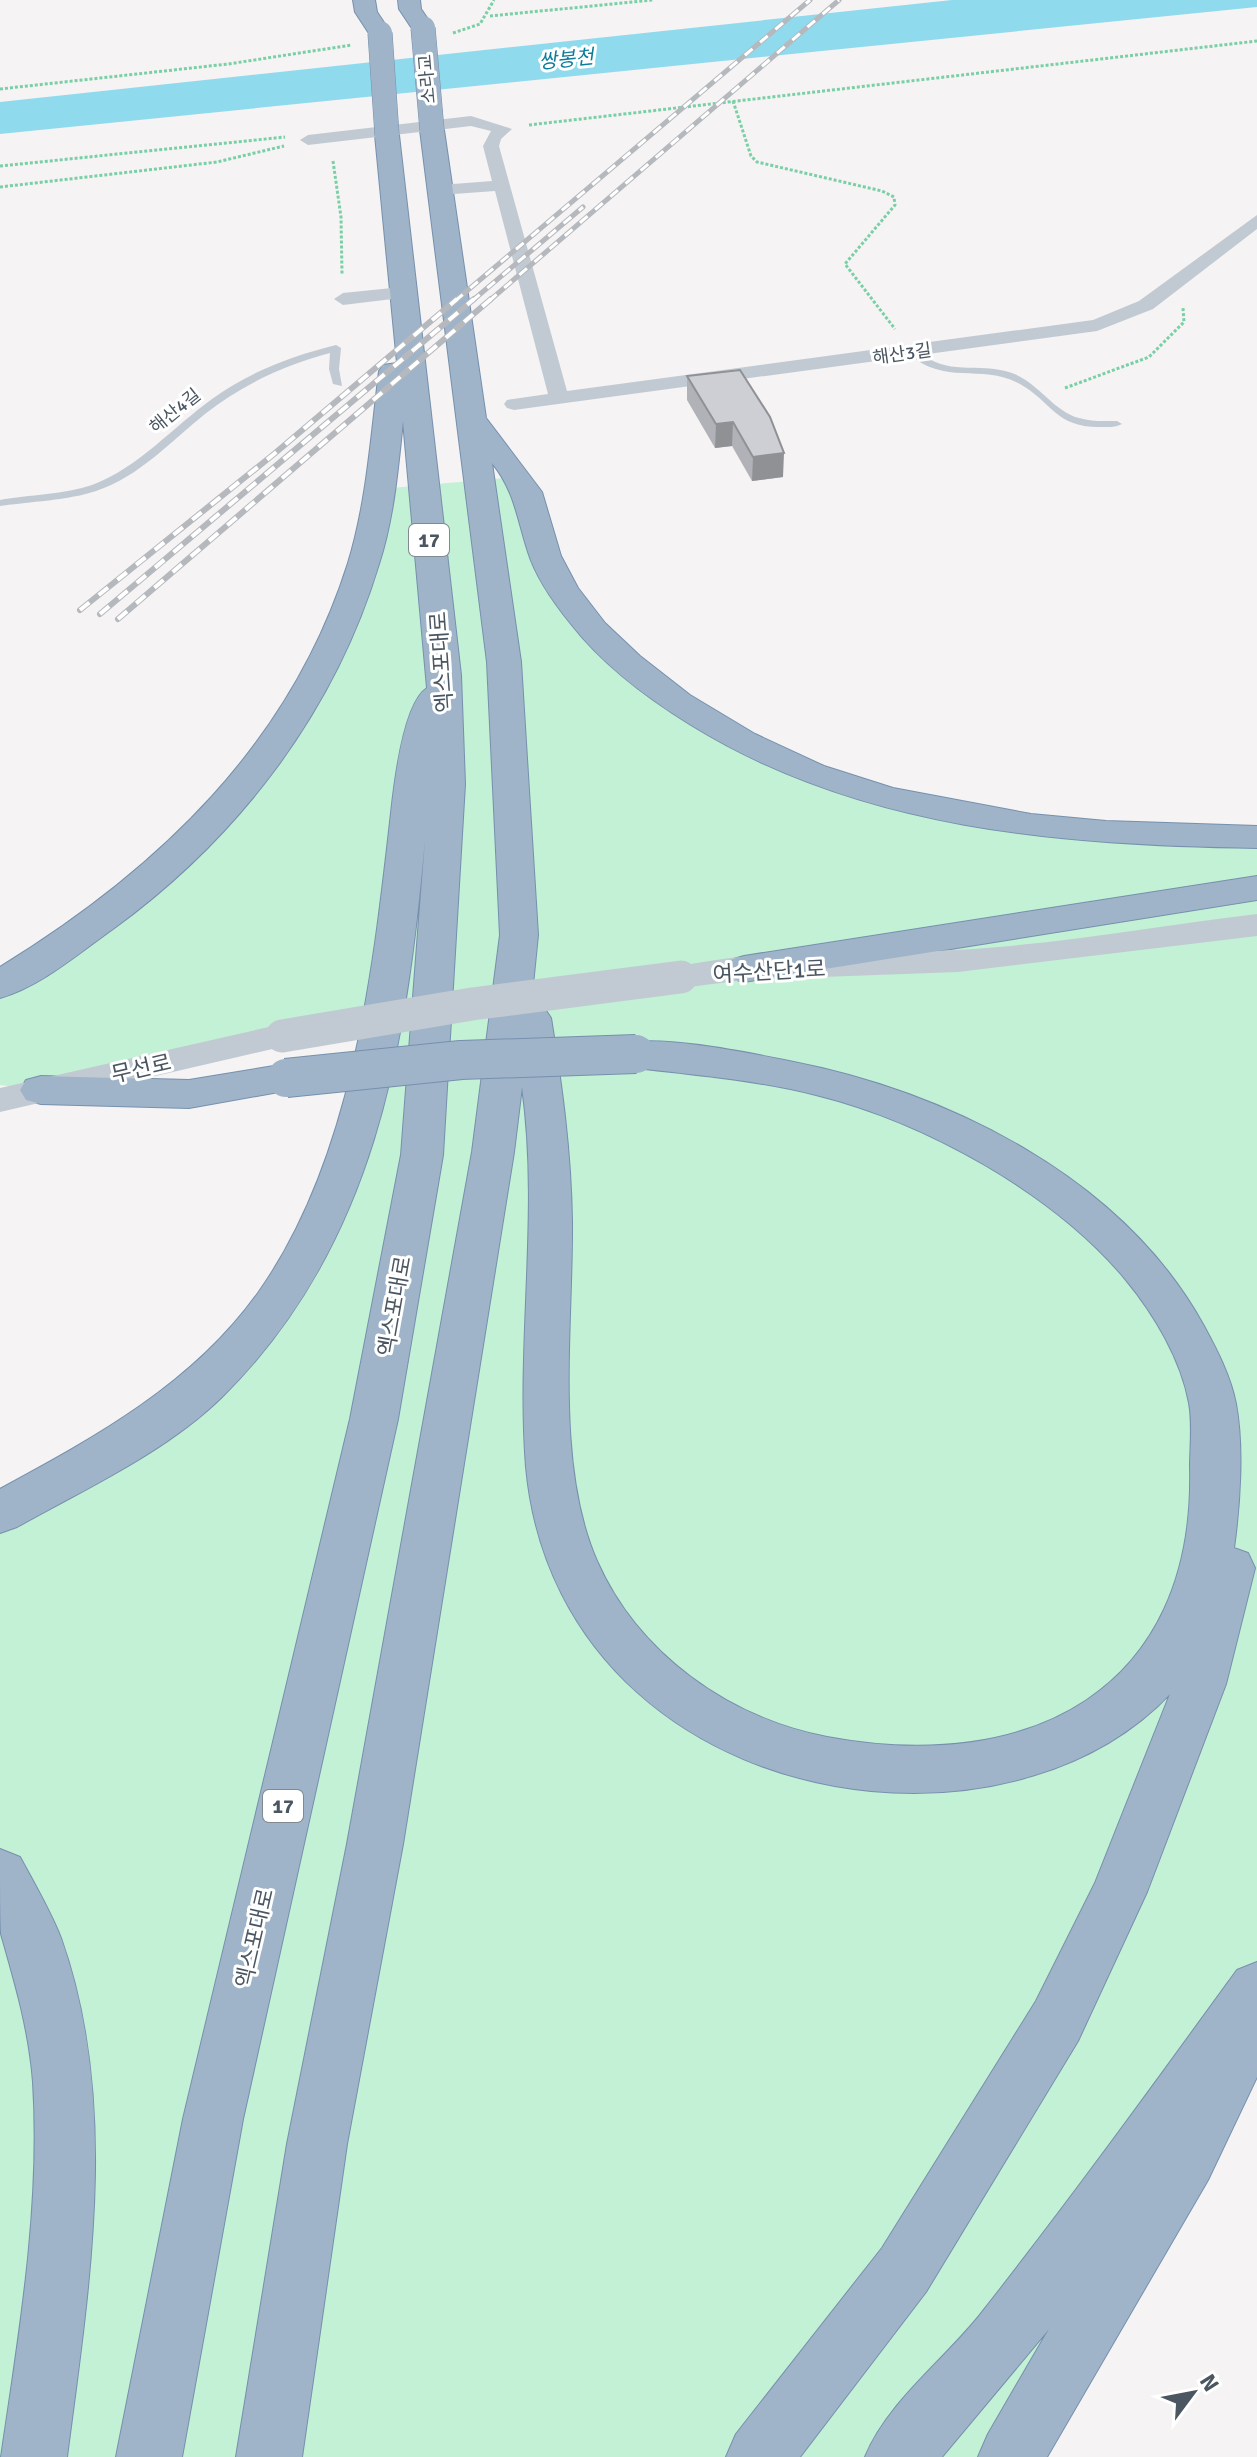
<svg xmlns="http://www.w3.org/2000/svg" width="1257" height="2457" viewBox="0 0 1257 2457" font-family="Signika,'Noto Sans KR',sans-serif">
<style>
.green{fill:#c3f1d5}
.water{fill:#90daee}
.lines{fill:none;stroke-linecap:round;stroke-linejoin:round}
.trunk-casing{stroke:#7690ad;stroke-width:2}
.path{stroke:#7ad0a6;stroke-width:3;stroke-dasharray:3 2;stroke-linecap:butt}
.service{fill:#c1cad2;fill-rule:evenodd}
.minor{fill:#c1cad2;fill-rule:evenodd}
.tertiary{fill:#c1cad2;fill-rule:evenodd}
.trunk{fill:#9fb4c9;fill-rule:evenodd}
.rail-far1-casing{stroke:#b5b8bd;stroke-width:5}
.rail-casing{stroke:#b5b8bd;stroke-width:6}
.rail-far1{stroke:#fff;stroke-width:3;stroke-dasharray:10;stroke-linecap:butt}
.rail{stroke:#fff;stroke-width:4;stroke-dasharray:12;stroke-linecap:butt}
.trunk-bridge-far1-casing{stroke:#7690ad;stroke-width:25;stroke-linecap:butt}
.trunk-bridge-casing{stroke:#7690ad;stroke-width:40;stroke-linecap:butt}
.tertiary-bridge{stroke:#c1cad2;stroke-width:33}
.trunk-bridge-far1{stroke:#9fb4c9;stroke-width:24}
.trunk-bridge{stroke:#9fb4c9;stroke-width:38}
.wall{fill:#b0b2b7}
.shaded-wall{fill:#909195}
.building{fill:#cdcfd5;stroke:#909195;stroke-width:2}
.labels{text-anchor:middle;stroke-width:6;stroke-linejoin:round;paint-order:stroke}
.far-street-label{font-size:18px;fill:#4a5661;stroke:#fff}
.far-water-label{font-size:20px;font-style:italic;fill:#0c7c9b;stroke:#fff}
.shield{fill:#fff;stroke:#808990;stroke-width:2}
.shield-label{font-size:20px;font-weight:bold;fill:#4a5661}
.street-label{font-size:22px;fill:#4a5661;stroke:#fff}
</style>
<rect width="100%" height="100%" fill="#f5f3f3"/>
<path class="green" d="M517,477L562,587L703,720L940,811L1257,837V2007L1011,2457H0V1513L273,1307L375,1019L41,1090L0,1085V985L62,947L283,735L380,489Z"/>
<path class="water" d="M952,0H1257V7L0,134V102Z"/>
<g class="lines">
<defs>
<path id="trunk" d="M353,0H375L377,12L391,33L388,38H372L355,12Z
M398,0H420L421,9L434,28L431,33H415L399,9Z
M432,123L444,130L486,418L542,492L561,556L578,588L605,623L640,656L690,695L755,734L824,766L893,788L1031,814L1106,821L1257,826V848C1061,845 861,830 691,725C647,698 603,665 571,624C554,603 536,578 528,552C517,519 515,491 492,463L521,662L538,935L531,1005L545,1009L551,1018C562,1086 571,1151 572,1221C573,1326 554,1463 597,1561C638,1654 729,1718 827,1737C1029,1775 1196,1691 1190,1467C1190,1446 1193,1424 1189,1403C1181,1359 1154,1314 1126,1280C1054,1193 925,1122 816,1095C757,1080 696,1075 636,1068L622,1064L616,1054L622,1044C659,1034 749,1053 789,1061C949,1092 1123,1178 1204,1326C1217,1350 1231,1377 1236,1404C1244,1447 1240,1505 1234,1548L1248,1553L1255,1568L1226,1684L1147,1892L1078,2041L926,2292L800,2457H726L736,2434L882,2248L1036,2001L1095,1883L1170,1694C1095,1773 978,1801 871,1791C691,1773 543,1654 526,1467C516,1341 540,1213 522,1087L514,1152L403,1844L347,2144L302,2457H236L287,2144L347,1844L472,1152L500,935L487,662L420,130Z
M387,128L399,135L461,675L465,784L443,1155L398,1419L243,2119L182,2457H116L183,2119L350,1419L401,1155L425,840C406,1046 376,1245 222,1397C166,1452 85,1489 17,1527L0,1533V1489C96,1437 193,1384 258,1293C353,1159 373,972 391,813C394,785 403,703 427,688L403,421C398,469 394,518 379,564C334,713 238,838 113,929C79,953 40,987 0,998V967C158,870 291,744 348,563C367,501 371,435 379,371L383,365L397,363L375,135Z
M1257,876V900L744,982L730,978L724,969L730,960L744,956Z
M286,1064L301,1068L307,1078L301,1088L189,1108L41,1104L26,1100L20,1090L26,1080L41,1076L189,1080Z
M0,1849L20,1857C34,1883 50,1910 61,1938C120,2104 89,2287 67,2457H1C19,2334 41,2207 33,2082C29,2030 15,1983 1,1934C0,1913 0,1872 0,1849Z
M1257,1962V2077L1208,2180L1047,2457H978L988,2434L1049,2329L942,2457H865C887,2403 942,2362 979,2316C1068,2203 1152,2087 1237,1970Z"/>
</defs>
<use href="#trunk" class="trunk-casing"/>
<path class="path" d="M490,16L653,0
M453,33L480,24L494,0
M0,89L228,64L352,45
M733,101L751,156L757,162L882,191L894,197L895,205L845,264L895,329
M529,125L1257,41
M333,161L341,217L342,274
M0,166L285,137
M0,187L217,162L284,146
M1065,388L1149,357L1184,322L1183,308"/>
<path class="service" d="M336,345L341,348L339,369L342,386L333,384L329,369L330,353C285,365 243,384 205,414C171,441 139,477 96,491C70,500 28,502 0,506V500C28,495 66,494 92,485C138,468 173,427 212,399C249,372 292,356 336,345Z
M909,350H917C948,378 976,361 1012,373C1039,383 1053,411 1079,418C1092,422 1104,421 1117,421L1122,424C1115,428 1108,427 1099,427C1055,427 1052,402 1020,384C982,363 945,386 909,354Z"/>
<path class="minor" d="M471,116L512,129L501,139L499,146L567,391L1093,320L1139,301L1257,215V229L1153,309L1097,331L514,410L507,408L504,404L507,400L548,394L495,191L440,195L431,190L440,185L492,181L483,146L491,131L471,126L308,145L300,140L308,135Z
M402,287L411,293L409,297L343,305L334,299L343,293Z"/>
<path class="tertiary" d="M1257,914V936L958,972L744,980L681,988L669,985L664,977L669,969C752,947 867,955 954,950C1055,945 1157,926 1257,914Z
M282,1024L294,1028L299,1036L294,1044L0,1112V1088Z"/>
<use href="#trunk" class="trunk"/>
<defs>
<path id="rail-far1" d="M455,301L810,0
M472,301L583,207
M489,301L839,0"/>
<path id="rail" d="M80,610L274,454L457,299
M100,614L474,299
M118,619L491,299"/>
</defs>
<use href="#rail-far1" class="rail-far1-casing"/>
<use href="#rail" class="rail-casing"/>
<use href="#rail-far1" class="rail-far1"/>
<use href="#rail" class="rail"/>
<defs>
<path id="trunk-bridge-far1" d="M423,28L432,130
M380,33L387,135"/>
<path id="trunk-bridge" d="M286,1078L461,1060L636,1054"/>
</defs>
<use href="#trunk-bridge-far1" class="trunk-bridge-far1-casing"/>
<use href="#trunk-bridge" class="trunk-bridge-casing"/>
<path class="tertiary-bridge" d="M282,1036L472,1004L681,977"/>
<use href="#trunk-bridge-far1" class="trunk-bridge-far1"/>
<use href="#trunk-bridge" class="trunk-bridge"/>
</g>
<path class="wall" d="M740,370L783,477L752,481L732,446L715,448L687,400V376Z"/>
<path class="shaded-wall" d="M733,422L732,446L715,448L716,424Z
M784,453L783,477L752,481L753,457Z"/>
<path class="building" d="M740,370L770,417L784,453L753,457L733,422L716,424L687,376Z"/>
<g class="labels">
<g class="far-street-label">
<text transform="translate(427 79) rotate(-95)" y="6">소라교</text>
<text transform="translate(902 354) rotate(-8)" y="6">해산3길</text>
<text transform="translate(175 411) rotate(-39)" y="6">해산4길</text>
</g>
<g class="far-water-label">
<text transform="translate(566 59) rotate(-6)" y="7">쌍봉천</text>
</g>
<g class="shield">
<rect x="409" y="524" width="40" height="32" rx="6"/>
<rect x="263" y="1790" width="40" height="32" rx="6"/>
</g>
<g class="shield-label">
<text x="429" y="547">17</text>
<text x="283" y="1813">17</text>
</g>
<g class="street-label">
<text transform="translate(441 662) rotate(-94)" y="8">엑스포대로</text>
<text transform="translate(769 971) rotate(-3)" y="8">여수산단1로</text>
<text transform="translate(141 1068) rotate(-13)" y="8">무선로</text>
<text transform="translate(394 1306) rotate(-80)" y="8">엑스포대로</text>
<text transform="translate(254 1938) rotate(-77)" y="8">엑스포대로</text>
</g>
</g>
<g transform="translate(1193 2393) rotate(58)" stroke="#ffffff" stroke-width="6" paint-order="stroke">
<path d="M0-6L14 30L0 20L-14 30Z" fill="#4a5661"/>
<text y="-12" font-size="22" font-weight="bold" text-anchor="middle" fill="#4a5661">N</text>
</g>
</svg>
